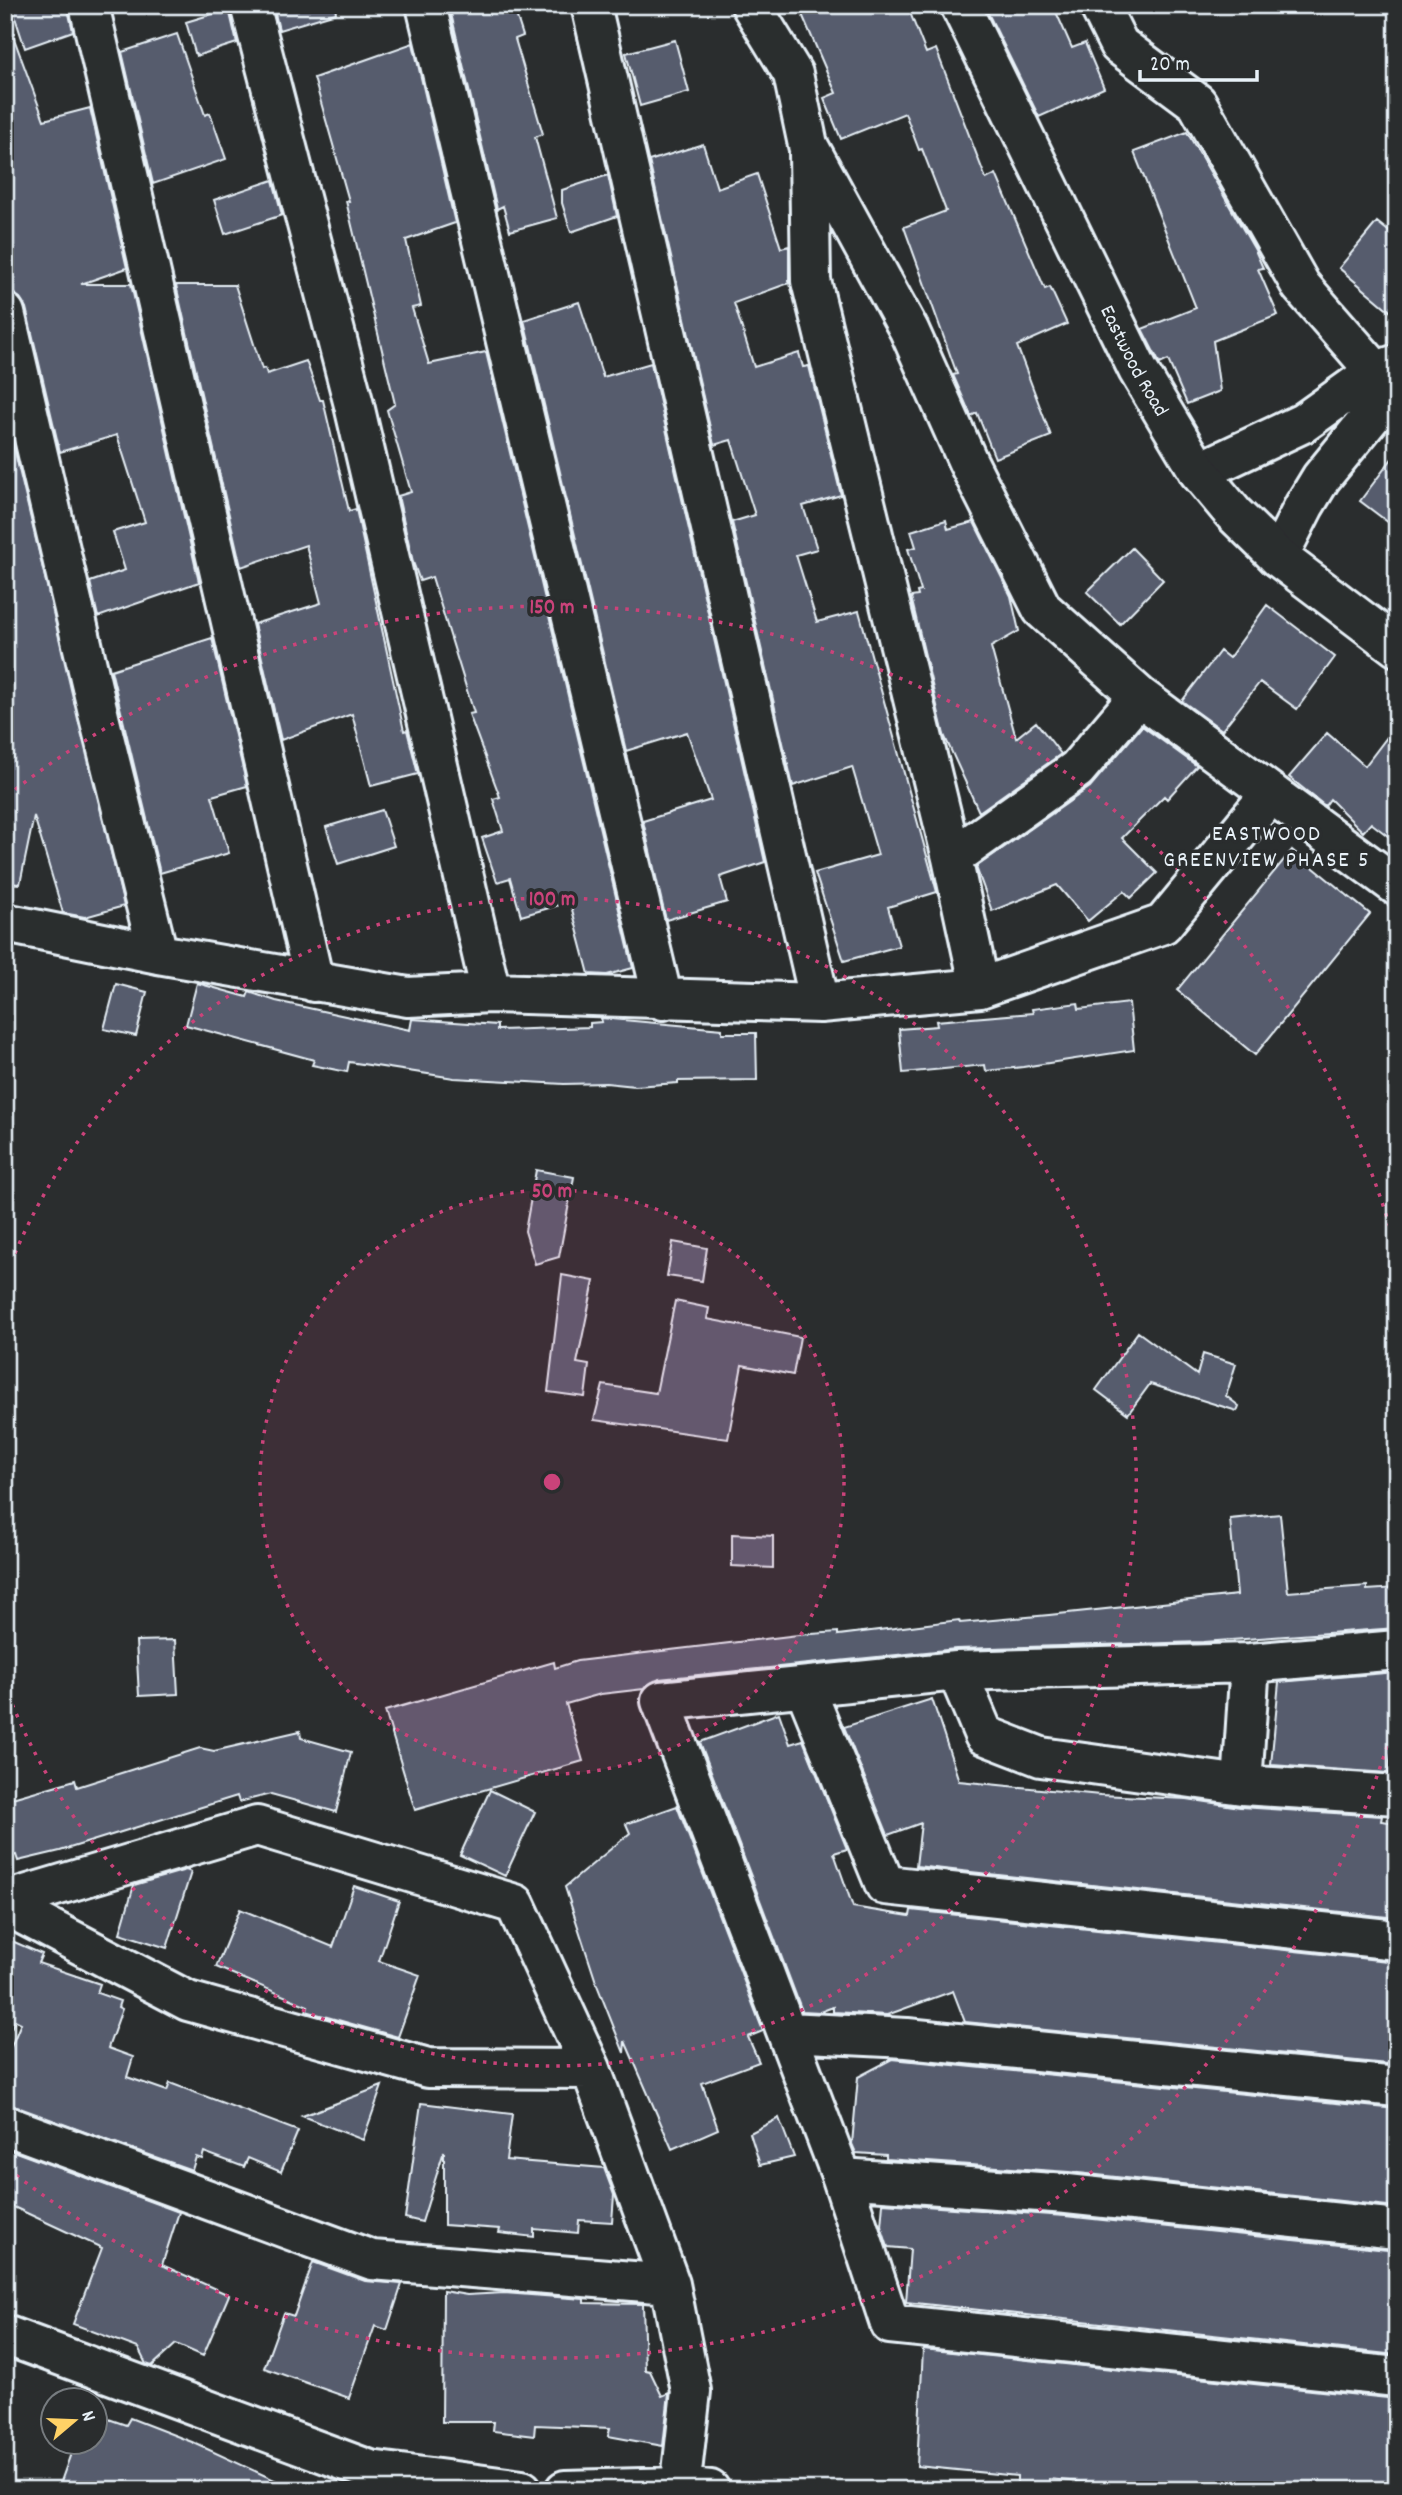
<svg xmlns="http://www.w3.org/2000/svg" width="1402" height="2495" viewBox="0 0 1402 2495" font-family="Dekko,sans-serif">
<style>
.building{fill:#565b6d;stroke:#e8f1f8;stroke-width:2}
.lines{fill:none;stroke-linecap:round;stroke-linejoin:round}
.street-casing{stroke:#e8f1f8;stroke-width:44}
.secondary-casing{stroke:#e8f1f8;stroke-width:44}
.street{stroke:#2a2d2e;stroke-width:38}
.secondary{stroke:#2a2d2e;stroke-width:38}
.ring{fill:none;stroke:#ca437a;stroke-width:3.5;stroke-dasharray:3.5 7}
.labels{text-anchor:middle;stroke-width:7;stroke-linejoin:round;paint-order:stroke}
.street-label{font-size:21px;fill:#e8f1f8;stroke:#2a2d2e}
.neighbourhood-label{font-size:23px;letter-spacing:2px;fill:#e8f1f8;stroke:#2a2d2e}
.centre{fill:#ca437a;stroke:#2a2d2e;stroke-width:3.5}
.ring-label{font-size:21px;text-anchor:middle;font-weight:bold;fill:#ca437a;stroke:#2a2d2e;stroke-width:7;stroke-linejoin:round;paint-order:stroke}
</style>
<rect width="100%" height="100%" fill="#2a2d2e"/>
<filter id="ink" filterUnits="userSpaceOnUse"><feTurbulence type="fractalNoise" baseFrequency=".0143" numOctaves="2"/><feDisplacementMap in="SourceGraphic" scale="14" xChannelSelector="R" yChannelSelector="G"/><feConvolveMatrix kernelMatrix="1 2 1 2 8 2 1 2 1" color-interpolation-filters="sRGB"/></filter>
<g filter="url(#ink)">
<path class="building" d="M11,5H67L73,31L25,48Z
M273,5H335L336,13L279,30Z
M449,5H513L523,36L515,39L543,134L535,137L557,218L510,231L503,206L497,209Z
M798,5H907L926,53L936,49L986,179L996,174L1045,289L1050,287L1067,324L1017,346L1051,436L995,458L977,413L971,416L953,375L957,374L904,227L946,211L922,149L919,150L905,113L841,139L824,98L836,93Z
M984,5H1053L1072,48L1085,43L1104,88L1039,117Z
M229,9L237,43L196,56L186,22Z
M9,25L44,120L90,108L127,268L81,284H131L199,582L98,617L90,582L125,570L113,532L145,522L117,435L60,452L26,308L20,298L5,292V26Z
M177,34L205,115L210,113L226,159L153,184L122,52Z
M675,40L689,92L640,106L626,53Z
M413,43L455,223L406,240L421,306L412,308L429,364L486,352L633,968L607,975L589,974L570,902L521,916L510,878L497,882L482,838L503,831L493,799L500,797L469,714L474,713L432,577L420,581L413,562L398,496L411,492L387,410L395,404L346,201H349L314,78Z
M1187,132L1255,250L1263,268L1258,269L1278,315L1213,341L1220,391L1187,404L1168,360L1160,364L1142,329L1196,308L1134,152Z
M703,144L717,188L757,174L781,248L789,246V283L734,303L754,367L799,353L803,367L809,366L841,495L803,506L817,549L796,555L817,622L859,611L937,892L888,907L899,946L844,961L815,873L878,855L852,767L793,786L732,522L755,515L731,440L714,445L649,161Z
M608,175L617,216L571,232L562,203V190Z
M273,180L282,215L225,234L214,200Z
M1377,222L1397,238V317L1339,268Z
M176,285H235L262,369L265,368L267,374L306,361L320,400H323L349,511L356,509L404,731L407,730L418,774L371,786L352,714L281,740L254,624L321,603L306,545L241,567Z
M579,302L603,377L651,363L765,862L720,877L727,902L666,920L643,821L711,800L687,732L626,751L524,320Z
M5,411L124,906L85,917L63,913L34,816L20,884L5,883Z
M1397,452V529L1360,501Z
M946,520L948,529L974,522L1011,596L1019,631L991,647L1016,738L1036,722L1061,754L979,812L944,735L911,597L918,596L917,592L921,591L908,549L916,547L911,531Z
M1132,548L1163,580L1120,624L1087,592Z
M1267,605L1335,657L1297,709L1260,682L1222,730L1182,701L1220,651L1229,658Z
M212,638L247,786L212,796L229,853L160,873L111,670Z
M1397,724V843L1371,823L1363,832L1330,799L1325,806L1289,777L1327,733L1365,766Z
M1142,726L1197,766L1167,799L1164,796L1122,838L1157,873L1131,898L1124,891L1088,921L1057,885L992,911L976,867L1090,787Z
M382,810L394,846L338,864L326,827Z
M1292,850L1370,914L1255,1055L1177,990Z
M197,983L247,997L249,992L276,1001L410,1030L412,1019L497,1025V1030L590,1027V1023L602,1022L601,1018L722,1029V1033H756L757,1080L678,1081V1083L635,1086L606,1083L564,1084L454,1078L349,1062L347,1072L312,1065L314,1060L186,1025Z
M116,984L147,992L136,1036L104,1029Z
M1078,1003L1079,1009L1129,1003L1134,1050L1023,1067L986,1071L985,1065L903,1073L899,1029L937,1026L936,1021L1033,1013L1032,1009Z
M536,1170L574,1177L559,1257L535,1264L525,1231Z
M673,1242L707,1248L702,1281L667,1276Z
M562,1275L594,1281L577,1363L589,1365L585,1397L548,1392Z
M675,1301L709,1308L707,1319L800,1337L793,1375L742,1365L728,1439L594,1420L603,1385L656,1393Z
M1138,1332L1197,1375L1203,1354L1236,1364L1226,1396L1239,1406L1237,1411L1150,1384L1128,1414L1096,1390Z
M1280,1514L1288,1592L1367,1586V1590L1397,1588V1628L1203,1642L956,1649L659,1679L644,1689L601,1694L566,1704L583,1761L415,1810L385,1711L554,1662L555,1668L577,1661L798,1635L838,1632V1635L959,1620L960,1623L1049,1615L1237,1595L1230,1519Z
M732,1534L773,1536V1568L732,1566Z
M175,1640L178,1694L139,1696L136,1641Z
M1397,1672V1755H1391L1388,1773L1271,1765L1279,1682Z
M932,1699L959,1781L1100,1795L1187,1799L1240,1807L1382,1816L1381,1821L1397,1823V1918L916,1866L921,1823L888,1835L844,1727Z
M779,1713L790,1744L803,1740L847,1849L834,1853L853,1907L910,1916L911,1910L1397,1962V2065L965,2022L953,1991L887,2015L833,2012V2007L820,2012L802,2011L700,1742Z
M300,1731L301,1738L351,1752L336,1812L271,1794L239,1802L237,1796L60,1851L18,1861L16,1855L5,1858V1800L75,1780L77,1787L200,1748L214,1751Z
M490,1790L535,1812L505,1876L460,1855Z
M677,1806L763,2031L748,2037L759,2062L702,2083L718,2129L672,2149L625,2041L624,2053L597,1985L565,1887L630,1833L626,1824Z
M186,1870L191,1872L167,1948L120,1933L134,1885Z
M354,1886L399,1901L379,1961L420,1975L398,2037L306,2011L308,2006L216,1967L240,1909L333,1947Z
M5,1938L42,1954L38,1963L100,1984L97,1993L120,2001L118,2007L122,2009L108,2048L133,2057L127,2077L167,2091L170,2083L298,2131L281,2172L248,2158L244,2167L204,2152L202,2159L196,2157L192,2170L5,2104V2061L21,2023L15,2020L5,2041Z
M892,2059L1397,2109V2207L1069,2172L886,2159V2155L856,2153L852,2144L858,2077Z
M382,2086L363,2140L302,2116Z
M421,2103L512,2114L506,2160L604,2168L614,2195L612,2222L579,2220L578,2233L534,2229V2237L499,2233L500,2229L444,2225V2151L422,2222L405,2218Z
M779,2118L794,2157L760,2165L750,2133Z
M5,2148L179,2212L162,2265L229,2295L203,2356L176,2344L152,2366L146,2364L138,2348L73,2324L102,2248L5,2203Z
M883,2203L1065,2216L1397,2251V2355L906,2302L910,2249L888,2247L881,2226Z
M313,2262L365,2281L402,2284L387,2330L375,2326L349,2398L264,2368L284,2313L294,2316Z
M443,2291L467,2295L504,2293L584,2299V2303L643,2304L645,2370L650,2371L662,2396L669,2393L663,2446L608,2436L610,2428L535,2425L534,2436L493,2431L494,2422H442Z
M923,2349L1397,2399V2439L1393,2438L1388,2490H1222V2485L1147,2484L1146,2488L1049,2479L1048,2490H1017V2476L917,2466Z
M94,2414L126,2425L130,2418L192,2442L296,2490H58L75,2442H94Z"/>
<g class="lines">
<defs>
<path id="street" d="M89,5L314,982
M250,5L354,405L491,993
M426,5L663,1000
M591,5L820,1003
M751,5L793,74L808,145L909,330L968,462L1042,609L1139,696L1397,886
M1099,5L1119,45L1197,103L1301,286L1397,396
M809,153L811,281L952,858L980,988
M5,313L100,721L158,954
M1199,472L1303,423L1376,371L1397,364
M1278,557L1304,506L1321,478L1397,385
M952,858L1077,769L1139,696
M5,923L158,954L408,997L491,993L820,1003L980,988L1163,924L1271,793
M1397,1650L1250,1663L957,1671L661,1701L842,2178L890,2324L1397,2377
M957,1671L984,1735L1041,1757L1242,1785L1397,1795
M805,1688L885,1885L1397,1940
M1242,1785L1250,1663
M5,1901L257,1826L515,1904L591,2069L670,2284L691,2391L680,2490
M5,1905L188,2001L428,2068L591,2069
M787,2032L907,2038L1397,2087
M5,2125L372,2260L670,2284
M842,2178L1067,2194L1397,2229
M5,2335L370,2470L522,2490
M565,2490L681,2487L710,2490"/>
<g id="secondary">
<path id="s1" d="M960,5L1138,370L1199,472L1234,514L1278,557L1397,647"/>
</g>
</defs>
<use href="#street" class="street-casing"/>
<use href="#secondary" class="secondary-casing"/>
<use href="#street" class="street"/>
<use href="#secondary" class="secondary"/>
</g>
</g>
<circle cx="552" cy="1482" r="292" fill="#ca437a" fill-opacity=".12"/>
<g class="ring">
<circle cx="552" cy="1482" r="292"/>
<path d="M7 1273A584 584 0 1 1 7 1691"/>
<path d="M1396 1716A876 876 0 0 1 7 2168M7 796A876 876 0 0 1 1396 1248"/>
</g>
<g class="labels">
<g class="street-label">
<text dy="7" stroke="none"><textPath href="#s1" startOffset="396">Eastwood Road</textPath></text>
</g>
<g class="neighbourhood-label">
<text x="1267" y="840">EASTWOOD<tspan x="1267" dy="26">GREENVIEW PHASE 5</tspan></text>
</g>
</g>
<circle cx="552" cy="1482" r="10" class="centre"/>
<g class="ring-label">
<text x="552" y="613">150 m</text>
<text x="552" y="905">100 m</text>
<text x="552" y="1197">50 m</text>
</g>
<rect width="1402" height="2495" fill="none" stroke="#2a2d2e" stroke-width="28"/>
<rect x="14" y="14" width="1374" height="2467" fill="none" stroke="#e8f1f8" stroke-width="2.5" filter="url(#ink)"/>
<g transform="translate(74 2421) rotate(71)"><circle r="33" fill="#2a2d2e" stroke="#767b7f" stroke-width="2"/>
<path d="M0-5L12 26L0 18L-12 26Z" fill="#ffd166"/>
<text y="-10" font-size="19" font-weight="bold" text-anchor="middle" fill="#e8f1f8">N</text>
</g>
<path d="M1140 70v10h117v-10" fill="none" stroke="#e8f1f8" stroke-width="3.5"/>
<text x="1150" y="70" font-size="21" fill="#e8f1f8" stroke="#2a2d2e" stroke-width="5" paint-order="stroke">20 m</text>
</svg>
